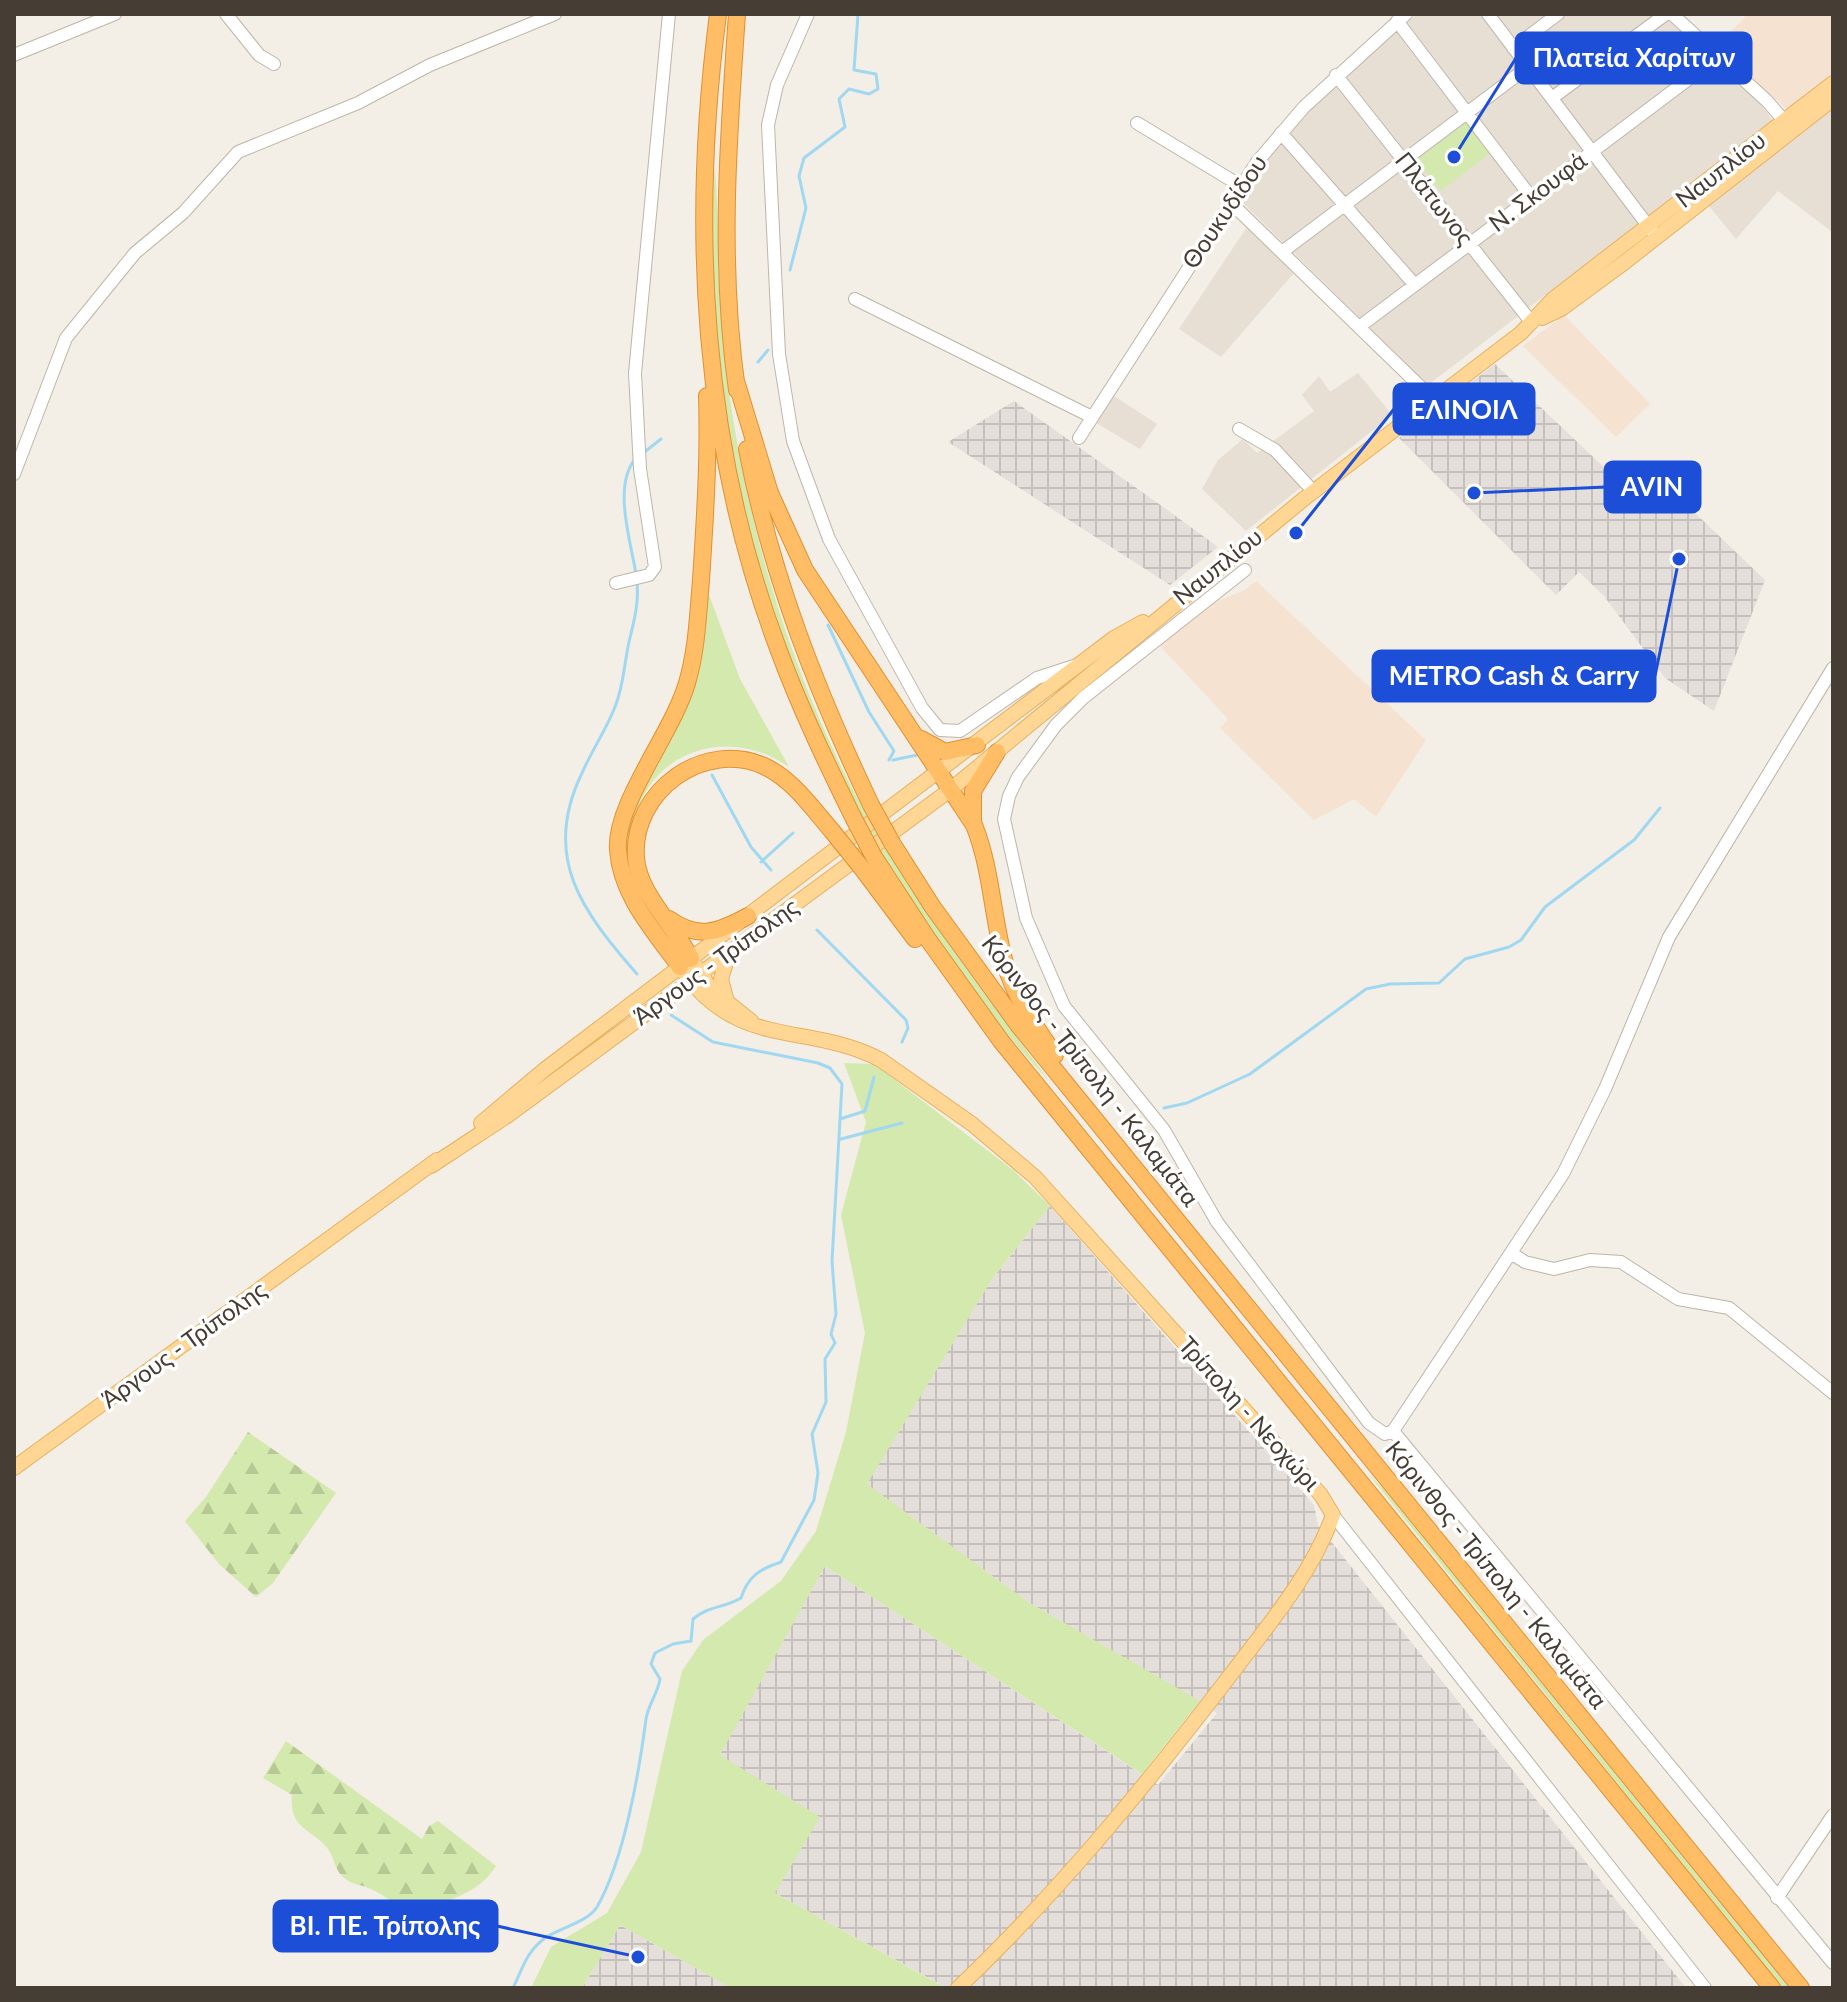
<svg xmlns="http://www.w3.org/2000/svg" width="1847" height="2002" viewBox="0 0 1847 2002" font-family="Lato,sans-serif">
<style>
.residential{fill:#e7dfd4}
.commercial{fill:#f6e2d0}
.industrial{fill:url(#industrial-grid)}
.green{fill:#d3e9ad}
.forest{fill:url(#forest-firs)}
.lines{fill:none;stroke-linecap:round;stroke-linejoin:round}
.stream{stroke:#a0d8f2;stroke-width:3}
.minor-casing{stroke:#bfb5a8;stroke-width:14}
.major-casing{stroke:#e6b161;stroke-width:16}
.highway-casing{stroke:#e19032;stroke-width:18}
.minor{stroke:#fff;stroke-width:12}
.major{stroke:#ffd693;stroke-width:14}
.highway{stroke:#ffbd65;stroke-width:16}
.highway-bridge-casing{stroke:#e19032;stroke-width:18;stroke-linecap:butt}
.highway-bridge{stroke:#ffbd65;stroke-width:16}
.labels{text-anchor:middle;stroke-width:7;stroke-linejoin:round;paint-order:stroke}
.street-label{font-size:24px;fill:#463e35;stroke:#fff}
.leader{fill:none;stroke:#1d4ed8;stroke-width:3}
.callout-dot{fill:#1d4ed8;stroke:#fff;stroke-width:3}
.callout{fill:#1d4ed8;stroke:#1d4ed8;stroke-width:3}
.callout-label{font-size:26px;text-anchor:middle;font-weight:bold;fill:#fff}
</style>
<defs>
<pattern id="industrial-grid" width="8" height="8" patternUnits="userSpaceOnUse" patternTransform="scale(2)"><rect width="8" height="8" fill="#e5dfdb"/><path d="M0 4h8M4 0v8" fill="none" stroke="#c6c0bd"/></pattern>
<pattern id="forest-firs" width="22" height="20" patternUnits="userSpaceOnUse" patternTransform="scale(2)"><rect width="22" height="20" fill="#d3e9ad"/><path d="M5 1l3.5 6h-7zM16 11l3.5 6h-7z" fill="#b6c995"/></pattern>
</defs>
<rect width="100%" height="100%" fill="#f3eee6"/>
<path class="residential" d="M1417,14H1656L1667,18L1755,96L1773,121L1428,385L1237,197L1304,110Z
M1833,105V228L1831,231L1778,191L1736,239L1708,205Z
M1247,227L1294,273L1221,357L1179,329Z
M1358,373L1392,415L1246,531L1202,489L1218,460L1243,439L1257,453L1314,411L1302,395L1319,376L1330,392Z
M1111,394L1157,424L1140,449L1093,421Z"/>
<path class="commercial" d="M1748,14H1833V74L1787,109L1715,48Z
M1564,315L1650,404L1616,437L1523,346Z
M1256,581L1426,740L1376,817L1354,799L1314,820L1220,728L1228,719L1160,646L1213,603L1245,590Z"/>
<path class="industrial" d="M1495,364L1646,507L1668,487L1765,580L1714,711L1665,678L1604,596L1579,572L1556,595L1399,438Z
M1014,401L1166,509L1218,547L1170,585L948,442Z
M1050,1206L1314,1505L1318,1525L1686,1988H947L775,1893L719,1755L825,1566L1158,1785L1217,1713L1028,1602L866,1484L992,1279Z
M620,1925L731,1988H582Z"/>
<path class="green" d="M1466,122L1490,153L1441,191L1417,160Z
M715,168C720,241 718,313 728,385C750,547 802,710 887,851C936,932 994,1006 1050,1082C835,857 683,482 715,168Z
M705,584L740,679L789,767C737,730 665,743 639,805C635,815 630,831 632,841C637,866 666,918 677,944L671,948L629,880L625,820L668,737Z
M844,1063L874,1064L1013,1170L1050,1206L992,1279L867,1484L1028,1602L1200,1701L1142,1774L825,1566L720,1755L820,1817L775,1893L946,1988H731L620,1925L582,1988H531L551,1947L607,1913L641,1852L682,1671L703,1640L781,1581L816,1531L846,1432L865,1333L841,1215L866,1122Z
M1366,1471L1386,1492L1789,1988H1782Z"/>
<path class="forest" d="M248,1432L336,1493L273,1583L256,1597L219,1564L185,1521L206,1497Z
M286,1741L422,1839L429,1826L438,1821L496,1866C477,1896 449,1897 420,1914C397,1910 391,1898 371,1889C363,1885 354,1885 347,1880C336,1873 336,1865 331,1854C318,1829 288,1833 292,1795L263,1778Z"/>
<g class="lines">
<path class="stream" d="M790,270L806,208L799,176L804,158L845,127L839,99L849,89L869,94L878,89L876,74L854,70L858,14
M758,362L768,350
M642,454L661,439
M636,574C631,542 612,485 636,458
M637,582C639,604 634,621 629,642C624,664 624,685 615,707C606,730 592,750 582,773C541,857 582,911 637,974
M828,625L869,712L894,751L889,760
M893,760L917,755
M712,775L751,847L771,870
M761,862L793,833
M817,930L906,1020L908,1028L902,1042
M1164,1108L1187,1103L1250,1074L1366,989L1390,984L1439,983L1465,959L1509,947L1521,940L1545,907L1634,840L1660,808
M840,1119L865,1111L874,1077
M841,1139L902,1123
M513,1988C523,1968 526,1952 545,1938C559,1928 588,1922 597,1907C624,1860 639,1773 646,1719C648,1705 658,1693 660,1679L651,1664L655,1653L673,1644L691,1641L693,1619C710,1605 722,1609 741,1598C748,1576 760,1569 781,1562L814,1500L818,1473L812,1434L826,1402L825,1359L835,1343L831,1334L836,1314L832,1261L842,1084L830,1068L818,1063L713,1042L671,1015"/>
<defs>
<path id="minor" d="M226,14L259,55L274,64
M808,14L777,85L768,125L779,354L793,441L829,539L922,708L940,730L960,731L1037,678L1077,665
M1488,14L1652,231
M1672,14L1767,101L1788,125
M1397,21L1531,197
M1513,48L1558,14
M14,55L115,14
M1336,75L1532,323
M1552,98L1666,14
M1137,123L1241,186
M1281,133L1415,285
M1230,202L1432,398
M1282,252L1528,67
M855,299L1092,417
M1359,327L1718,57
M1239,429L1275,450L1313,491
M1079,438L1257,162L1304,107L1406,14
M14,474L66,338L135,253L183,213L238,152L358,103L430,65L555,14
M1245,570L1083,698L1056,725L1018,777L1009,796L1004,819L1026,918L1064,1006L1164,1130L1217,1222L1369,1423L1385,1434L1393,1431L1563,1174L1605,1089L1669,937L1833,668
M616,583L649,575L655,567L640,469L635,373L669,14
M1511,1253L1525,1262L1554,1269L1590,1260L1621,1262L1678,1299L1729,1308L1833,1393
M1393,1431L1833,1963
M1333,1515L1705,1988
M1777,1898L1833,1815"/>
<path id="major" d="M1542,318L1561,309L1625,262L1833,99
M696,966L711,989L751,1021
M685,974C741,1050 808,1022 881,1060L972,1124L1035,1177L1321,1495L1333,1515C1312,1574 1269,1624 1232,1673C1147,1784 1059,1892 958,1988
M727,1002L721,979L729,953
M481,1123L544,1070L1114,638L1143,622
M431,1166L507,1116L950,790L1305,498L1521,333L1553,299L1833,83
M14,1468L437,1160"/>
<path id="highway" d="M718,14C690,228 702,448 779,651C800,708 826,762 853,817
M736,381L770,493L805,570L974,825C992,870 992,917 1005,963C1014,996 1035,1026 1055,1055
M737,390C719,265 728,140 737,14
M747,449C771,575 816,689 871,805
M921,739L945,752L977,745
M973,824V791L997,752
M892,843L932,906L1019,1026L1801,1988
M874,857L927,938L1001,1041L1772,1988
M861,867L915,939
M669,919C698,940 719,932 748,916
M691,959C675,926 639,895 636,858C631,791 705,738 766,767C793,780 813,809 832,831
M680,967C655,932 621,896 618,850C614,805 673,732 687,683C697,649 698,614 701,580C705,519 709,457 707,396"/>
</defs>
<use href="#minor" class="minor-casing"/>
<use href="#major" class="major-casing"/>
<use href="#highway" class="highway-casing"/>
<use href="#minor" class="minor"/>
<use href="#major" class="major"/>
<use href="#highway" class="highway"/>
<defs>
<path id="highway-bridge" d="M871,805L892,843
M853,817L874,857
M832,831L861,867"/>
</defs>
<use href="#highway-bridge" class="highway-bridge-casing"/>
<use href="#highway-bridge" class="highway-bridge"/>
</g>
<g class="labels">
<g class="street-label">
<text transform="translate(1721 170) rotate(-38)" y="8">Ναυπλίου</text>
<text transform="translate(1538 192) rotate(-37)" y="8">Ν. Σκουφά</text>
<text transform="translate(1434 199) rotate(52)" y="8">Πλάτωνος</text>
<text transform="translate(1225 212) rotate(-56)" y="8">Θουκυδίδου</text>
<text transform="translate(1218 567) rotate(-39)" y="8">Ναυπλίου</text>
<text transform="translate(716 962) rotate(-36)" y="8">Άργους - Τρίπολης</text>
<text transform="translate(1090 1071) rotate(52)" y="8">Κόρινθος - Τρίπολη - Καλαμάτα</text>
<text transform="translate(184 1345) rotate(-36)" y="8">Άργους - Τρίπολης</text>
<text transform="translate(1249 1414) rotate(48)" y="8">Τρίπολη - Νεοχώρι</text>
<text transform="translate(1496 1575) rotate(51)" y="8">Κόρινθος - Τρίπολη - Καλαμάτα</text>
</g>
</g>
<path class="leader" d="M1454 157L1516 58M1296 533L1394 409M1474 493L1605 487M1679 559L1655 676M638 1957L497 1926"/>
<g class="callout-dot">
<circle cx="1454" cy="157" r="8"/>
<circle cx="1296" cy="533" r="8"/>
<circle cx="1474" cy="493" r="8"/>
<circle cx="1679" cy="559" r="8"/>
<circle cx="638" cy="1957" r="8"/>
</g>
<g class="callout">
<rect x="1516" y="33" width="235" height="50" rx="8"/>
<rect x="1394" y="384" width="140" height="50" rx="8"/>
<rect x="1605" y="462" width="95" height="50" rx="8"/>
<rect x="1373" y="651" width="282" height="50" rx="8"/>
<rect x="274" y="1901" width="223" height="50" rx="8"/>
</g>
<g class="callout-label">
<text x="1634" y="67">Πλατεία Χαρίτων</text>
<text x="1464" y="419">ΕΛΙΝΟΙΛ</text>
<text x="1652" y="496">AVIN</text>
<text x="1514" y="685">METRO Cash &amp; Carry</text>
<text x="385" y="1935">ΒΙ. ΠΕ. Τρίπολης</text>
</g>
<rect width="1847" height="2002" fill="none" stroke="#463e35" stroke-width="32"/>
</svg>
